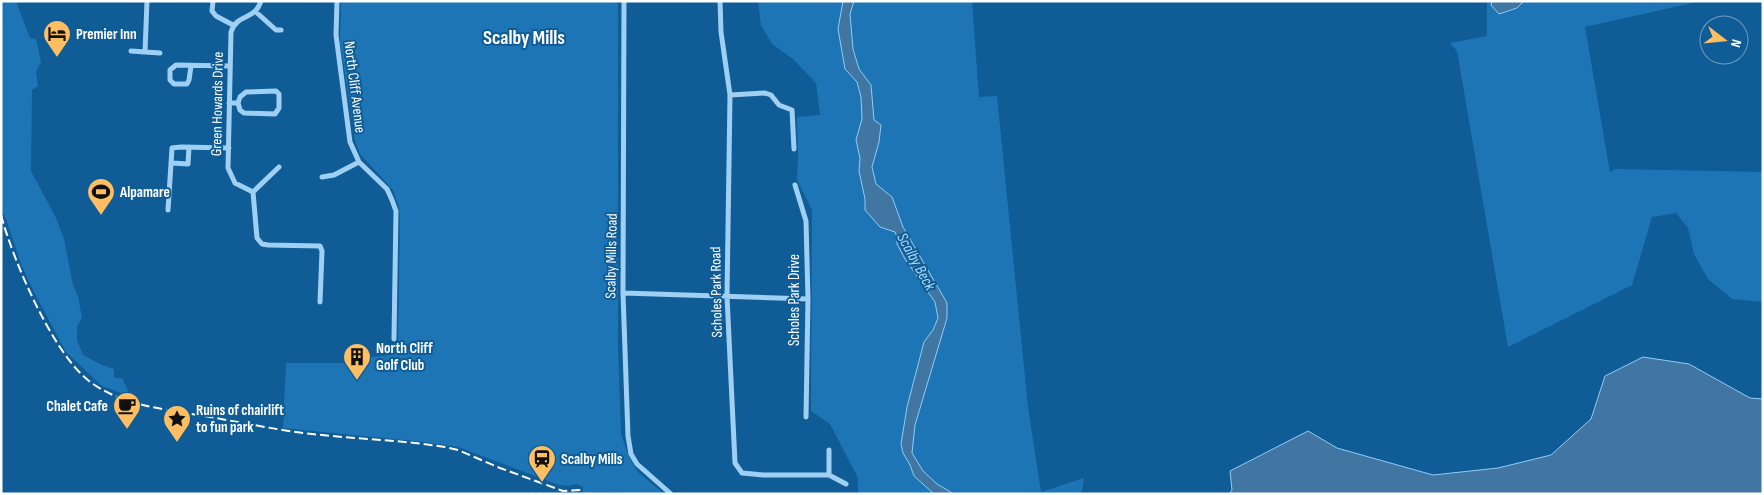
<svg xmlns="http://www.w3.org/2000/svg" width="1764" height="495" viewBox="0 0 1764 495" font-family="'Sofia Sans Condensed',sans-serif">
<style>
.green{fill:#1e75b5}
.water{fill:#4076a1;stroke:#90cdf8}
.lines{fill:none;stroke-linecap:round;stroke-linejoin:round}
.street{stroke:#9fd0f4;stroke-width:5}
.rail{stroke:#fff;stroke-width:2;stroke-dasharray:9 4;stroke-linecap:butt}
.labels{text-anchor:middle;stroke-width:4;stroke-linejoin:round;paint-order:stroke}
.poi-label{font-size:15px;font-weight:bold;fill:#fff;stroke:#0f5c97;text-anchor:start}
.street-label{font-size:15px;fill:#fff;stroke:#0f5c97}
.water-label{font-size:16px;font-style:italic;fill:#abdafb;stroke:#0f5c97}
.district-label{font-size:20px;font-weight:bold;fill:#fff;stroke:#0f5c97}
</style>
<rect width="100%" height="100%" fill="#0f5c97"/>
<path class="green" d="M1,1H16L30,38L36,39L41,62L36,72L38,86L32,90L31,171L56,218L64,239L73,285L78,296L82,318L77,326V340L83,355L102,365L114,369V378H122L128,391L132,397L102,386L66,352L33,290L21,264L6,219L1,209Z
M341,1H618V346L621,434L629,457L638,472L664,494L596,492L583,494V487L576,484L568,486L559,485L458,447L424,442L283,428L286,363H346L348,353H362L372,357L391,355L398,340L400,218L399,207L393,190L360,154L355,140L340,42Z
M758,1H843L838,29L845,69L857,82L861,97L862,119L856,140L860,158L859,171L865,199V210L880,227L895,232L897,237V244L905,259L935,302L938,318L933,330L924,342L917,372L903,453L910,465L914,476L934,494H858V478L830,424L811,411L812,210L797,180L798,157L797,117L820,115L816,83L793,59L772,44L761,25Z
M854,1H972L979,97L997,96L1028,407L1041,492L1084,478L1082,491L1078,494H954L937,484L923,471L911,453L915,425L934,358L947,303L903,227L892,197L876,184L872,167L879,142L874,120L871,85L859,69L853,49L850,14Z
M1487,1H1492L1491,5L1517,8L1524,1H1701L1585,27L1610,172L1615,169L1763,172V302L1732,299L1708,279L1694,254L1688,228L1676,213L1652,217L1632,285L1508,347L1457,51L1450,43L1487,36Z"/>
<path class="water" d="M843,1H854L850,14L853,49L859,69L871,85L874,120L881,125L879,142L872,167L876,184L892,197L903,227L947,303V318L915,425L912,453L923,471L937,484L954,494H934L914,476L910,465L903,453L901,444L907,407L924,342L933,330L938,318L935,302L905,259L897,244V237L895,232L880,227L865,210V199L859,171L860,158L856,140L862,119L861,97L857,82L845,69L838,29Z
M1492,1H1524L1517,8L1499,14L1491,5Z
M1643,357L1689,364L1750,398L1763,399V494H1229L1232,490L1230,471L1308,431L1337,448L1433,475L1498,468L1551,455L1591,419L1605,376Z"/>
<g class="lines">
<path class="street" d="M213,1L212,11L216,16L233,25
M261,1C254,22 238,12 231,32L228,168L235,183L253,192L257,238L262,244L268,245L320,246L322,251L320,302
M337,1L336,35L350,142L359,162L387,189L392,200L396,211L394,339
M624,1L623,293L628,436L631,454L637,464L671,494
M720,1L721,32L730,95L727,296L735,463L742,473L763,475H829L846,484
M256,12L276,30H281
M131,51L145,52L147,1
M145,52L160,53
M191,66L189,80L187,84H174L170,80V70L176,65L229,66
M730,95L765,93L771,95L779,105L792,110L794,149
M229,103H238L240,97L246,92L276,91L279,94V108L275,114L244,113L240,110L238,103
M172,163L188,164L189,147
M322,177L334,175L359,162
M795,185L806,221L808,299L806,417
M253,192L279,167
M168,210L172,148L181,147L229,148
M623,293L808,299
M829,475V450"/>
<path class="rail" d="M1,215C13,260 52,352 89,381C122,406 164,409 204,416C240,422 276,430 312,434C356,439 401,440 445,447L458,450L500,468L563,491L581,490"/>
</g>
<defs>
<symbol id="hotel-pin" viewBox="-11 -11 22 30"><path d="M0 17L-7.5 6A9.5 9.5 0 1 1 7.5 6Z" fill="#ffbe62" stroke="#0f5c97"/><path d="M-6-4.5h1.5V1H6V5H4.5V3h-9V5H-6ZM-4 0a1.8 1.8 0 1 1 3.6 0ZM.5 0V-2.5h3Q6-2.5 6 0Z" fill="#111"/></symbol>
<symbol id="stadium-pin" viewBox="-11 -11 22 30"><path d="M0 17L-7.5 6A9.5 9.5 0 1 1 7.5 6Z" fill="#ffbe62" stroke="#0f5c97"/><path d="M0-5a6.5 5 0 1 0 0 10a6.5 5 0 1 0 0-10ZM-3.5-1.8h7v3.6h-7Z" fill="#111"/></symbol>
<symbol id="building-pin" viewBox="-11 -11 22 30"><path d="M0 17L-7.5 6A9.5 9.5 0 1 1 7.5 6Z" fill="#ffbe62" stroke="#0f5c97"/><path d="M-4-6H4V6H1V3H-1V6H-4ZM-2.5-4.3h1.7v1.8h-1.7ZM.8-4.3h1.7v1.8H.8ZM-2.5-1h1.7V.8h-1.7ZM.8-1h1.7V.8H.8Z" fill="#111"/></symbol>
<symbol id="cafe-pin" viewBox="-11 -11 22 30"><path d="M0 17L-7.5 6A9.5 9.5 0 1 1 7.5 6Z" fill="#ffbe62" stroke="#0f5c97"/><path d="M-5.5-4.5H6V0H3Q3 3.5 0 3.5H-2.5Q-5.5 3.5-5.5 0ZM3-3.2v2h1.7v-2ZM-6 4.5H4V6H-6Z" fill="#111"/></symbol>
<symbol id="sight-pin" viewBox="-11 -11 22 30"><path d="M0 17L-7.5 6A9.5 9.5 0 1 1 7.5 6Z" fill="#ffbe62" stroke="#0f5c97"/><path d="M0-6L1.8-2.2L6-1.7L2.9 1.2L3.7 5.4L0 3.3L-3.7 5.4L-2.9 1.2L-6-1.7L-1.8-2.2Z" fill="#111"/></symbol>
<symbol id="station-pin" viewBox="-11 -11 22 30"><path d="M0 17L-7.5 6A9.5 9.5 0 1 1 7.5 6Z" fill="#ffbe62" stroke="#0f5c97"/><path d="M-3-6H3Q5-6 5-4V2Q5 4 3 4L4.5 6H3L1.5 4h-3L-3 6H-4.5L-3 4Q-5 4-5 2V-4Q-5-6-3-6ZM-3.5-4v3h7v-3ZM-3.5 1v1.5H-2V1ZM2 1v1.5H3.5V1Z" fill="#111"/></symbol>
</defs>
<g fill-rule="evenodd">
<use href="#hotel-pin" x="41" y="18" width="32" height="43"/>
<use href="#stadium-pin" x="85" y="176" width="32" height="43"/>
<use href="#building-pin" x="341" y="341" width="32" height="43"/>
<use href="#cafe-pin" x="111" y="390" width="32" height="43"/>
<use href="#sight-pin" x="161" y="403" width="32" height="43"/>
<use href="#station-pin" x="526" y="443" width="32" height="43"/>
</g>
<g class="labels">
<g class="poi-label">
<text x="76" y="39">Premier Inn</text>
<text x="120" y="197">Alpamare</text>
<text x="376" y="353">North Cliff<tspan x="376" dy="17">Golf Club</tspan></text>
<text x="108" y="411" text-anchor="end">Chalet Cafe</text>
<text x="196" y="415">Ruins of chairlift<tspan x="196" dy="17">to fun park</tspan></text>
<text x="561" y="464">Scalby Mills</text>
</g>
<g class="street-label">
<text transform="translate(355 87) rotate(83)" y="5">North Cliff Avenue</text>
<text transform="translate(217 104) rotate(-89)" y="5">Green Howards Drive</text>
<text transform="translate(611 256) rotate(-89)" y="5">Scalby Mills Road</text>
<text transform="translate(716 292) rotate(-91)" y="5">Scholes Park Road</text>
<text transform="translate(794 300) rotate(-90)" y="5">Scholes Park Drive</text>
</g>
<g class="water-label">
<text transform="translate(917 261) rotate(61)" y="6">Scalby Beck</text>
</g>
<g class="district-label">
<text x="524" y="44">Scalby Mills</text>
</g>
</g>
<rect width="1764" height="495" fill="none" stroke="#ffffff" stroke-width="5"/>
<g transform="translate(1724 40) rotate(106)"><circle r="24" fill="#0f5c97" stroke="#6f9dc1"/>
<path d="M0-4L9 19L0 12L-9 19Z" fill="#ffbe62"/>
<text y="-8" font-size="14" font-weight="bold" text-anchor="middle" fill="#ffffff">N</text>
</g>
</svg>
